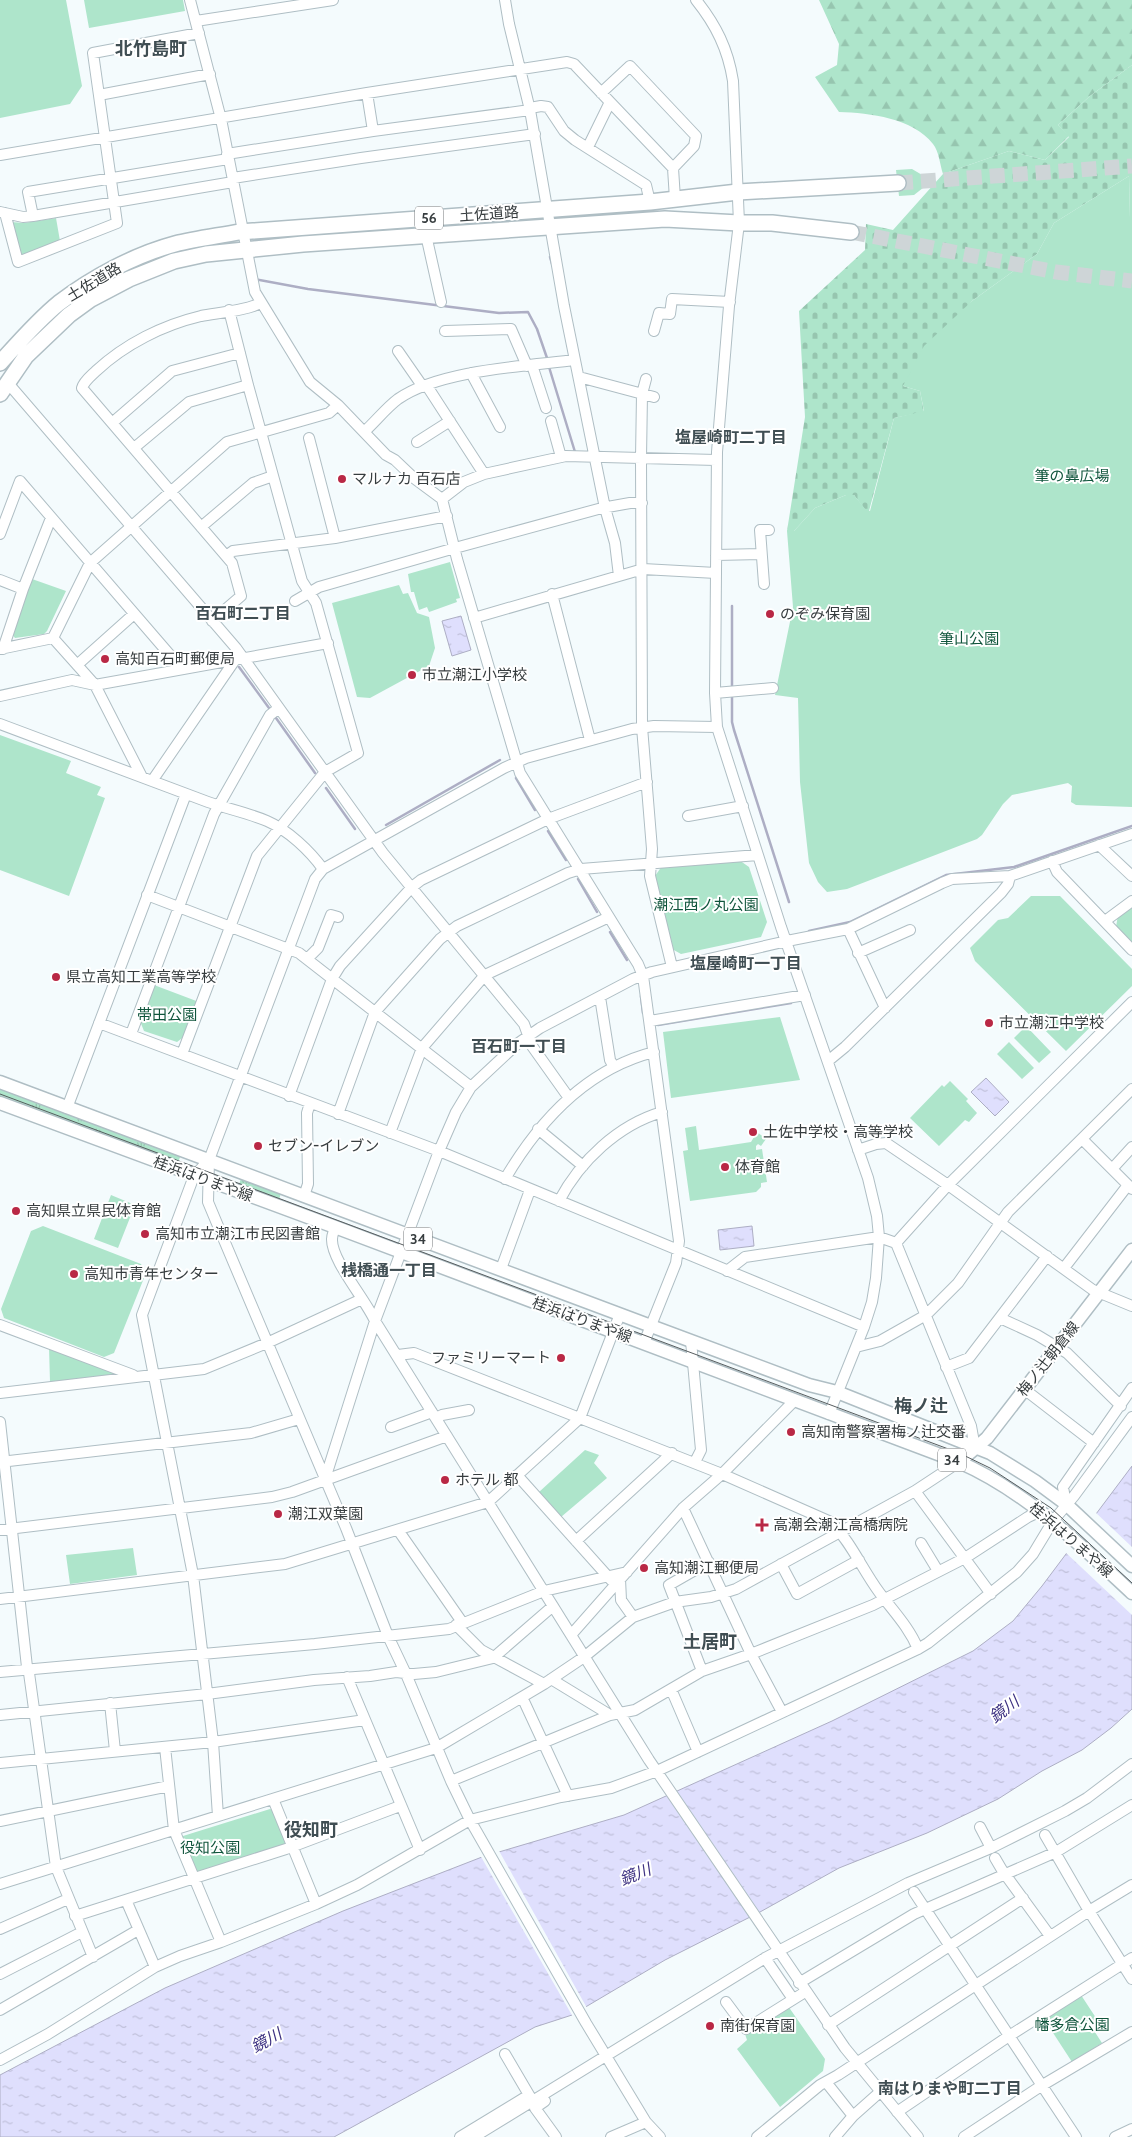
<svg xmlns="http://www.w3.org/2000/svg" width="1132" height="2137" viewBox="0 0 1132 2137" font-family="Cabin,'Noto Sans JP',sans-serif">
<style>
.grass{fill:url(#grass-tufts)}
.forest{fill:url(#forest-firs)}
.cemetery{fill:url(#cemetery-stones)}
.park{fill:#aee5cb}
.water{fill:url(#water-ripples);stroke:#adaec4}
.pier{fill:#f4fbfd}
.lines{fill:none;stroke-linecap:round;stroke-linejoin:round}
.stream{stroke:#adaec4;stroke-width:2.5}
.highway-tunnel{stroke:#ced5d7;stroke-width:15;stroke-dasharray:15 8;stroke-linecap:butt}
.minor-casing{stroke:#afbec4;stroke-width:12}
.major-casing{stroke:#afbec4;stroke-width:15}
.highway-casing{stroke:#afbec4;stroke-width:18}
.minor{stroke:#fff;stroke-width:10}
.major{stroke:#fff;stroke-width:12}
.highway{stroke:#fff;stroke-width:15}
.tram{stroke:#575d5f;stroke-width:1}
.poi-dot{fill:#b92845;stroke:#fff;stroke-width:2}
.labels{text-anchor:middle;stroke-width:4;stroke-linejoin:round;paint-order:stroke}
.shield{fill:#fff;stroke:#737779;stroke-width:1}
.shield-label{font-size:14px;font-weight:bold;fill:#373d3f}
.street-label{font-size:15px;fill:#373d3f;stroke:#fff}
.park-label{font-size:15px;fill:#10553c;stroke:#fff}
.poi-label{font-size:15px;fill:#373d3f;stroke:#fff;text-anchor:start}
.neighbourhood-label{font-size:16px;font-weight:bold;fill:#404e53;stroke:#fff}
.water-label{font-size:16px;font-style:italic;fill:#3d3182;stroke:#fff}
.quarter-label{font-size:18px;font-weight:bold;fill:#404e53;stroke:#fff}
</style>
<defs>
<pattern id="grass-tufts" width="24" height="20" patternUnits="userSpaceOnUse" patternTransform="scale(1.25)"><rect width="24" height="20" fill="#aee5cb"/><path d="M3 7l-1-3M5 7V3M7 7l1-3M15 17l-1-3M17 17v-4M19 17l1-3" fill="none" stroke="#96c5af"/></pattern>
<pattern id="forest-firs" width="22" height="20" patternUnits="userSpaceOnUse" patternTransform="scale(1.25)"><rect width="22" height="20" fill="#aee5cb"/><path d="M5 1l3.5 6h-7zM16 11l3.5 6h-7z" fill="#96c5af"/></pattern>
<pattern id="cemetery-stones" width="16" height="16" patternUnits="userSpaceOnUse" patternTransform="scale(1.25)"><rect width="16" height="16" fill="#aee5cb"/><path d="M2 7V4a2 2 0 0 1 4 0v3zM10 15v-3a2 2 0 0 1 4 0v3z" fill="#96c5af"/></pattern>
<pattern id="water-ripples" width="26" height="14" patternUnits="userSpaceOnUse" patternTransform="scale(1.25)"><rect width="26" height="14" fill="#dfdffd"/><path d="M2 4q2-2 4 0t4 0M15 11q2-2 4 0t4 0" fill="none" stroke="#c0c0da"/></pattern>
</defs>
<rect width="100%" height="100%" fill="#f4fbfd"/>
<path class="grass" d="M0,1087L181,1155L178,1162L0,1096Z
M241,1178L281,1193L279,1200L239,1185Z"/>
<path class="forest" d="M819,0H1132V65L1090,96L1058,125L1069,136L1045,160L1009,151L943,174C940,165 939,151 933,144C913,118 870,113 839,112L815,77L837,65L839,44Z"/>
<path class="cemetery" d="M1132,65V218H1130L1129,176L1054,223L1037,254L972,301L903,386L920,391L924,412L894,418L869,511H866L854,495H846L815,508L794,531H787L805,417L799,311L865,250L866,224L893,230L943,174L1009,151L1045,160L1069,137L1058,125L1090,96Z"/>
<path class="park" d="M0,0H66L82,86L70,104L0,118Z
M84,0H183L185,11L89,28Z
M912,169L929,179L928,184L914,195L899,196L896,170Z
M1129,176L1130,218H1132V807L1076,805L1071,802L1072,786L1068,783L1012,795L1003,804L982,835L977,839L847,889L827,892L818,882L809,863L800,782L798,698L775,695L793,607L787,531H794L815,508L846,495H854L866,510L870,511L894,418L924,411L920,391L903,386L924,346L972,301L1037,254L1054,223Z
M56,218L60,241L23,255L20,252L11,222L24,223Z
M450,562L460,598L456,599L457,602L432,611L429,612L427,607L419,610L414,592H411L408,574Z
M32,579L66,591L47,631L44,634L15,638L11,633Z
M399,585L403,594L408,593L417,613L429,617L435,648L429,666L370,698L357,697L332,603Z
M0,735L71,761L66,773L101,787L97,795L105,798L69,896L0,870Z
M739,860L749,867L767,922L761,937L681,954L672,949L655,876L662,866Z
M1031,896H1060L1132,969V986L1066,1051L975,961L970,948L998,920L1008,918Z
M1132,906V943L1116,927L1118,915Z
M154,985L199,1002L185,1036L177,1042L144,1031L140,1021Z
M780,1017L800,1080L671,1098L663,1032Z
M1026,1026L1051,1052L1039,1063L1014,1038Z
M1009,1042L1034,1068L1022,1079L997,1054Z
M950,1081L968,1099L966,1101L977,1113L969,1122L965,1120L939,1146L910,1118L942,1085L944,1087Z
M696,1126L699,1150L751,1142L757,1132L766,1139L761,1146L758,1144L756,1146V1150L762,1149L767,1182L761,1183V1187L756,1192L690,1201L683,1151L688,1150L685,1128Z
M111,1195L135,1205L118,1248L94,1239Z
M43,1226L141,1264L146,1273L114,1353L104,1357L4,1318L1,1309L31,1231Z
M49,1347L116,1374L50,1382Z
M585,1450L599,1455L594,1463L607,1478L561,1517L539,1492Z
M133,1548L137,1575L70,1584L66,1555Z
M270,1809L274,1810L287,1841L285,1845L198,1873L194,1871L181,1840L183,1836Z
M1081,1995L1098,2021L1091,2026L1102,2043L1072,2062L1044,2019Z
M788,2006L825,2059L823,2071L780,2107L737,2049L747,2040L745,2034Z"/>
<path class="water" d="M461,616L471,650L452,656L442,621Z
M986,1078L1009,1102L995,1116L971,1092Z
M752,1226L754,1246L720,1250L718,1230Z
M1132,1466V1709L1111,1728L1082,1750L1042,1771L998,1799L927,1833L839,1868L760,1912L665,1960L572,2015L535,2027L334,2137H0V2075L165,1988L343,1911L482,1857L624,1815L832,1721L973,1651L1013,1621L1042,1586Z"/>
<path class="pier" d="M1094,1511L1132,1547V1615L1064,1551Z
M498,1849L587,2008L573,2017L480,1855Z"/>
<g class="lines">
<path class="stream" d="M550,257L552,264
M254,279L308,289L499,313L528,312L537,329L547,358
M549,367L575,452
M239,667L269,708
M732,690V606
M732,695V722L734,730L789,902
M276,718L315,773
M516,778L535,810
M326,788L355,829
M386,825L500,760
M548,831L566,860
M578,879L597,912
M809,931L850,922L946,875L1014,867L1132,826
M610,932L627,960
M641,996L643,1013
M658,1025L791,1003"/>
<path class="highway-tunnel" d="M898,183L1132,166
M851,232L1056,272L1132,281"/>
<defs>
<path id="minor" d="M190,0L221,119L255,292L310,382L338,405L386,455L395,460L415,479L442,499L457,559L520,773L638,964L643,976L679,1241L676,1263L644,1343
M505,0L509,24L530,110L564,306L605,508L615,543L619,576
M696,0C716,25 728,49 733,81L739,223L729,306L717,452L715,693L717,727L781,927L868,1178L877,1216L879,1237L876,1278L872,1302L864,1327L829,1414
M196,21L333,0
M367,93L373,131
M601,93L630,66L696,136L694,146L673,168L675,199
M99,95L210,74
M610,102L673,168
M530,108L541,106L548,107L564,131L575,140L646,185L650,202
M227,154L373,131L530,110
M0,155L367,93L567,62L574,64L610,102L588,147
M233,178L361,158L535,134
M0,212L23,217L33,216L233,182
M5,213L18,262L117,223L93,53L199,33
M33,216L28,192L228,159
M426,235L441,302
M445,331L511,329L527,366
M654,331L659,313L670,314L672,299L730,302
M398,351L423,387
M532,365L546,408
M471,373L500,427
M579,377L654,397
M646,379L642,394L641,458L642,727L652,849L650,876L672,967
M7,382L236,648L383,853L524,1024L532,1046L569,1098
M427,386L484,474
M551,421L561,457
M112,423L172,371L240,353
M365,431C376,421 386,408 398,399C439,370 526,366 575,360
M309,438L335,538
M417,442L450,421
M134,448L189,402L248,385
M442,499L464,482L484,474L566,456L716,460
M201,527L253,483L273,476
M0,534L20,481L182,669
M716,555L761,554
M226,556L233,551L335,538L447,516
M0,580L23,589
M764,584L760,530H769
M552,594L590,740
M295,601L319,587L455,548L602,508L630,503H642
M474,618L643,569L716,573
M212,621L241,596L232,563L82,388C84,381 91,376 96,371C125,344 163,325 201,316C216,313 250,310 260,303
M53,638L95,685L142,777
M0,649L53,638L90,563L227,442L329,413L338,405
M3,649L23,589L51,518
M77,665L134,614
M715,693L773,688
M0,696L72,680L95,685L328,643
M0,724L208,802C228,809 248,813 267,821C288,830 310,851 323,869
M152,781L235,660
M688,816L743,806
M1099,845L1132,876
M1052,861L1057,872L1132,950
M147,895L299,953L471,1087
M1105,921L1132,901
M848,929L885,1008
M858,953L910,930
M307,959L318,948L331,915L338,917
M600,997L610,1060L614,1067
M650,1021L805,995
M99,1023L439,1151L864,1327
M131,1034L214,814L270,715L279,708
M182,1054L257,856L325,772L358,753L316,603L302,581L248,385L229,310
M828,1061L845,1047L1001,893L1008,884L1010,876
M289,1096L332,979L340,966L412,887L421,880L548,819L647,782
M67,1108L186,794
M338,1114L375,1012L440,939L457,926L568,873L581,869L758,855
M538,1129L583,1166
M390,1133L422,1048L485,975L609,917
M1082,1139L1132,1189
M858,1150L876,1144L886,1143L948,1185L1093,1290L1132,1306
M209,1160L194,1176L142,1315L193,1575L213,1742L218,1816
M1112,1169L1132,1147
M505,1179C539,1121 587,1069 654,1052
M304,1196L308,1184L307,1113L310,1103
M559,1201C580,1161 618,1125 662,1112
M335,1227C334,1231 332,1235 332,1239C331,1260 366,1300 375,1321L649,1760L845,2048L918,2137
M896,1243L948,1185L1132,1002
M1064,1268L1128,1185
M501,1269L530,1190
M727,1271L745,1257L879,1237L896,1243L971,1426L975,1448
M1000,1318L1037,1335L1067,1353L1121,1406
M0,1325L133,1375
M691,1341L701,1450L695,1462
M856,1347L880,1341L926,1315L958,1283L1008,1212L1132,1089
M398,1355L414,1353L722,1474L831,1522C851,1542 862,1569 879,1592C893,1611 909,1627 918,1649
M946,1367L969,1358L1047,1256
M1024,1389L1094,1443
M0,1393L204,1369L267,1343L362,1299
M436,1418L442,1415L469,1410
M0,1422L27,1667L29,1673L56,1867L93,1957
M391,1427L432,1412
M0,1462L251,1433L299,1419
M517,1475L611,1580
M325,1479L375,1321L439,1151L456,1112L471,1087L517,1044L540,1028L633,979L652,972L787,941L848,929L942,883L952,879L1010,876L1132,834
M915,1491L991,1594
M1066,1504L1063,1487L1132,1388
M683,1508L751,1654L782,1712
M0,1530L272,1497L292,1492L447,1436
M398,1530L462,1622
M576,1541L672,1453
M921,1543L938,1571
M781,1564L797,1594L859,1560
M620,1579L621,1600L633,1617
M0,1599L285,1564L488,1502L580,1418L620,1314
M456,1625L481,1650L544,1684
M571,1635L683,1508L722,1474L794,1401
M702,1671L669,1585L709,1562
M0,1672L315,1644L449,1629L544,1591L627,1572
M347,1677L420,1850
M551,1679L610,1715
M671,1689L698,1752
M522,1697L568,1796
M110,1703L115,1751
M0,1715L207,1694L314,1680L370,1676L396,1672L414,1674L436,1672L493,1658L553,1606
M165,1747L174,1830L221,1942
M0,1763L213,1742L365,1720
M451,1781L610,1715L635,1710L702,1671L751,1654L873,1605L965,1558L1028,1517L1041,1511
M273,1799L316,1904
M0,1821L169,1786
M980,1827L991,1848
M1045,1835L1089,1911L1132,1979
M995,1858L1002,1870L1050,1936
M0,1884L436,1748L544,1684L584,1657L633,1617L675,1602L711,1597L736,1589L915,1491L959,1462
M914,1892L1076,2137
M126,1900L155,1967
M75,1916L286,1849L400,1806
M0,1929L68,1899
M765,1958L793,1999
M0,1974L82,1932
M799,1983L914,1914L1056,1852L1132,1805
M726,2002L746,2029L805,1992
M0,2010L138,1930
M828,2025L1023,1898
M505,2054L532,2100
M0,2060L48,2034L155,1967L180,1956L221,1942L316,1904L357,1885L470,1820L561,1797L611,1788L657,1771L918,1649L928,1643L1017,1572L1033,1554L1053,1521L1074,1496L1132,1417
M826,2082L853,2116
M545,2101L535,2108L556,2137
M897,2112L1009,2036L1132,1958
M460,2137L529,2095
M474,2137L765,1958L908,1883L991,1848L1065,1811L1087,1798L1132,1764
M611,2137L646,2122
M660,2137L646,2122L586,2023L470,1820L451,1781L406,1674L388,1636L346,1528L221,1233L208,1202L209,1160L315,879L323,869L504,768L526,758L632,729L654,726L717,727
M757,2137L820,2085L838,2075L1089,1911L1132,1885
M835,2137L853,2116L880,2092
M964,2137L1041,2086L1132,2032
M1115,2137L1132,2129"/>
<path id="major" d="M0,1082L651,1326L809,1385L837,1392L990,1453L1035,1481L1066,1504L1132,1566
M0,1103L335,1227L959,1462C1027,1492 1078,1543 1132,1593
M959,1462L987,1438L1132,1250"/>
<path id="highway" d="M0,363C19,342 38,320 59,303C92,278 134,255 175,244C195,239 218,236 239,232L650,202L738,192L898,183
M0,394L26,356L69,315L91,299L129,279L174,261L206,254L303,244L665,219L739,223H772L851,232"/>
</defs>
<use href="#minor" class="minor-casing"/>
<use href="#major" class="major-casing"/>
<use href="#highway" class="highway-casing"/>
<use href="#minor" class="minor"/>
<use href="#major" class="major"/>
<use href="#highway" class="highway"/>
<path class="tram" d="M0,1094L959,1453L990,1468L1051,1508L1132,1583"/>
</g>
<g class="poi-dot">
<circle cx="342" cy="479" r="5"/>
<circle cx="770" cy="614" r="5"/>
<circle cx="105" cy="659" r="5"/>
<circle cx="412" cy="675" r="5"/>
<circle cx="56" cy="977" r="5"/>
<circle cx="989" cy="1023" r="5"/>
<circle cx="753" cy="1132" r="5"/>
<circle cx="258" cy="1146" r="5"/>
<circle cx="725" cy="1167" r="5"/>
<circle cx="16" cy="1211" r="5"/>
<circle cx="145" cy="1234" r="5"/>
<circle cx="74" cy="1274" r="5"/>
<circle cx="561" cy="1358" r="5"/>
<circle cx="791" cy="1432" r="5"/>
<circle cx="445" cy="1480" r="5"/>
<circle cx="278" cy="1514" r="5"/>
<path d="M759.5 1517.5h5v5h5v5h-5v5h-5v-5h-5v-5h5z"/>
<circle cx="644" cy="1568" r="5"/>
<circle cx="710" cy="2026" r="5"/>
</g>
<g class="labels">
<g class="shield">
<rect x="415" y="206.5" width="28" height="23" rx="4"/>
<rect x="404" y="1227.5" width="28" height="23" rx="4"/>
<rect x="938" y="1448.5" width="28" height="23" rx="4"/>
</g>
<g class="shield-label">
<text x="429" y="223">56</text>
<text x="418" y="1244">34</text>
<text x="952" y="1465">34</text>
</g>
<g class="street-label">
<text transform="translate(489 214) rotate(-4)" y="5">土佐道路</text>
<text transform="translate(94 282) rotate(-31)" y="5">土佐道路</text>
<text transform="translate(203 1179) rotate(20)" y="5">桂浜はりまや線</text>
<text transform="translate(582 1320) rotate(20)" y="5">桂浜はりまや線</text>
<text transform="translate(1048 1359) rotate(-52)" y="5">梅ノ辻朝倉線</text>
<text transform="translate(1071 1540) rotate(41)" y="5">桂浜はりまや線</text>
</g>
<g class="park-label">
<text x="1072" y="481">筆の鼻広場</text>
<text x="969" y="644">筆山公園</text>
<text x="706" y="910">潮江西ノ丸公園</text>
<text x="167" y="1020">帯田公園</text>
<text x="210" y="1853">役知公園</text>
<text x="1072" y="2030">幡多倉公園</text>
</g>
<g class="poi-label">
<text x="352" y="484">マルナカ 百石店</text>
<text x="780" y="619">のぞみ保育園</text>
<text x="115" y="664">高知百石町郵便局</text>
<text x="422" y="680">市立潮江小学校</text>
<text x="66" y="982">県立高知工業高等学校</text>
<text x="999" y="1028">市立潮江中学校</text>
<text x="763" y="1137">土佐中学校・高等学校</text>
<text x="268" y="1151">セブン-イレブン</text>
<text x="735" y="1172">体育館</text>
<text x="26" y="1216">高知県立県民体育館</text>
<text x="155" y="1239">高知市立潮江市民図書館</text>
<text x="84" y="1279">高知市青年センター</text>
<text x="551" y="1363" text-anchor="end">ファミリーマート</text>
<text x="801" y="1437">高知南警察署梅ノ辻交番</text>
<text x="455" y="1485">ホテル 都</text>
<text x="288" y="1519">潮江双葉園</text>
<text x="773" y="1530">高潮会潮江高橋病院</text>
<text x="654" y="1573">高知潮江郵便局</text>
<text x="720" y="2031">南街保育園</text>
</g>
<g class="neighbourhood-label">
<text x="731" y="443">塩屋崎町二丁目</text>
<text x="243" y="619">百石町二丁目</text>
<text x="746" y="969">塩屋崎町一丁目</text>
<text x="519" y="1052">百石町一丁目</text>
<text x="389" y="1276">桟橋通一丁目</text>
<text x="950" y="2094">南はりまや町二丁目</text>
</g>
<g class="water-label">
<text transform="translate(1004 1709) rotate(-37)" y="6">鏡川</text>
<text transform="translate(635 1874) rotate(-22)" y="6">鏡川</text>
<text transform="translate(266 2040) rotate(-29)" y="6">鏡川</text>
</g>
<g class="quarter-label">
<text x="151" y="55">北竹島町</text>
<text x="921" y="1412">梅ノ辻</text>
<text x="710" y="1648">土居町</text>
<text x="311" y="1836">役知町</text>
</g>
</g>
</svg>
